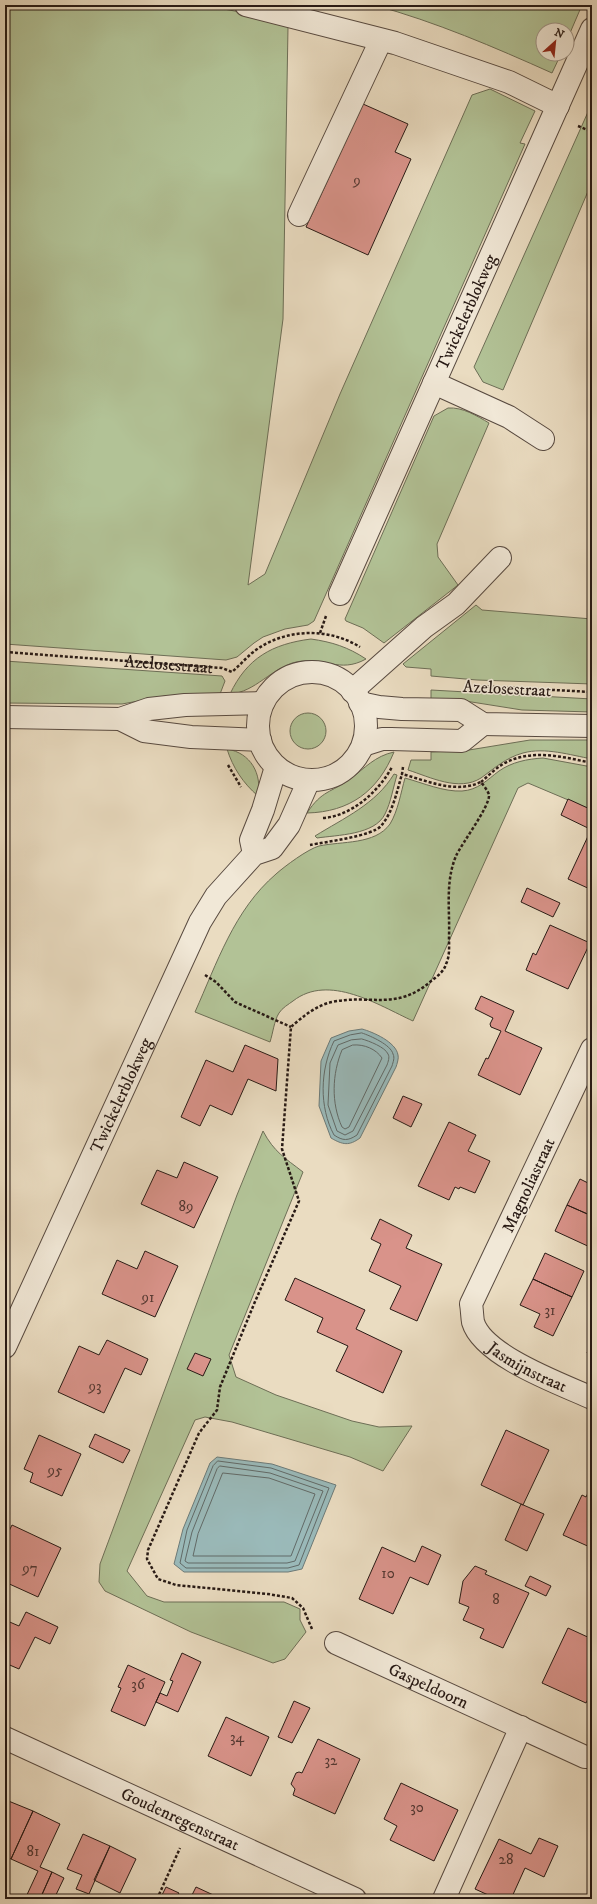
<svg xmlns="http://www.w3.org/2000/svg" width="597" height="1904" viewBox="0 0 597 1904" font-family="'IM FELL DW Pica',serif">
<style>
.green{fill:#b2c296;stroke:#6d6e56}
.water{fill:#9ababa;stroke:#6c7a78}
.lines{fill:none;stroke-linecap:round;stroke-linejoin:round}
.shore{stroke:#616a68;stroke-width:1}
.building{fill:#d9938a;stroke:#281a15}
.minor-casing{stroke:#584a40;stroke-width:24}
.path{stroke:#281a15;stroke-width:2.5;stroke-dasharray:3 2;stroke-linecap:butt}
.minor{stroke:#f1e8d7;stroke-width:22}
.labels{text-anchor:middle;stroke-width:3;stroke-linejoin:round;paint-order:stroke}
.number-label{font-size:15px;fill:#543832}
.street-label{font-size:17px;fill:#281a15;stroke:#f1e8d7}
</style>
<rect width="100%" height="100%" fill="#eadcc1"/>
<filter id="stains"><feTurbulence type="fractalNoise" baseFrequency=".005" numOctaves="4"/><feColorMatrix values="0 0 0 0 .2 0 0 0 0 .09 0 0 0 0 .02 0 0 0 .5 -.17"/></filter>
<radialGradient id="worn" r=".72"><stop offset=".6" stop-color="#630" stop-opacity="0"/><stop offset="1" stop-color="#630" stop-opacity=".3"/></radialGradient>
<path class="green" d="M5,5H203L245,13L278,22L288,27L283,319L248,585L265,574L340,394L472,95L490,89L535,111L520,143L525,144L314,621L308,625L285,629L263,637L254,643L237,657L226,660L5,644Z
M374,5H582L567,40V30H543V54H561L552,73C494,47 436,22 374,5Z
M592,103V182L503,390L483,382L474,367Z
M448,408C463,407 477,416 489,423L437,544L438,557L458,585L384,643L363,628L346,621L345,619L434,416Z
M476,605L482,610L592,619V684L477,680L431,676V669L406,667L403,664Z
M311,639C332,642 348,647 366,659C339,674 324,656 296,662C271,668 256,692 230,694C247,658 272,644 311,639Z
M5,661L222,676L225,681L220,694L165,696L122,704L5,703Z
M431,690L592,699V712L522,710L459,700L431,699Z
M290 731a18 18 0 1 1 36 0a18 18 0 1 1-36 0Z
M530,740H592V759C570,755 545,747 523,753C505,758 495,768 481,778C459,792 430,777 408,770L411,760H431V752L469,750Z
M227,749C251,753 262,774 258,796C243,783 233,768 227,749Z
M394,752C378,791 350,812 307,813C322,790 331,793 350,779C365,768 375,756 394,752Z
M543,758L592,767V810L528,783L518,788L413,1021C378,1005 329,973 293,1001C289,1004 282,1008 279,1013C274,1021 273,1033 270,1042L195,1012C217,963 234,910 276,874C285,866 308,849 319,846C342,841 375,845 390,824C398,811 401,792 405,778C423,783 444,792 462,791C478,790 487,780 499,771C512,762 527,759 543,758Z
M394,774L397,775C393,788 391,802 385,814C375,835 337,835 317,838L315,836C344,818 376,804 394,774Z
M263,1131C274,1152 285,1158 303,1172L229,1355L236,1377L276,1395L352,1421L379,1427L412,1426L383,1471L350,1457L232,1422L205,1417L195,1420L127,1571L147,1596L164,1602H284L300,1609V1620L306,1632L285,1659L273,1663L191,1632L105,1591L99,1582L100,1564L237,1195Z"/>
<path class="water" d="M362,1029C373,1032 396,1042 398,1055C399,1058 397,1064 396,1067L360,1138C349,1146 343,1145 331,1138L319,1106L321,1061L331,1038L349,1031Z
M217,1457L272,1464L336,1485L302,1569L288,1572H184L174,1564L183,1529L210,1463Z"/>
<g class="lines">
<path class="shore" d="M362,1033C371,1036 391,1045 393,1054C395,1058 393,1062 392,1066L357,1135C348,1141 343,1141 334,1135C319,1107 320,1070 334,1041L350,1035Z
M362,1039C369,1041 385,1047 388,1054C390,1057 388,1062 387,1065L353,1131L345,1135L337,1131L328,1105L330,1063L338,1045L351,1040Z
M353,1045C364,1044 376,1049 382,1058L349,1127L345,1129L342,1127C331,1103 332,1074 342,1050Z
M218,1461L271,1468L329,1488L299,1565L288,1568H186L180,1563L187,1530L213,1466Z
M220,1466L270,1473L323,1491L295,1561L287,1563H188L185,1561L192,1532L217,1469Z
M223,1473L269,1478L315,1494L291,1556H193L198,1534Z"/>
</g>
<path class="building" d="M363,104L408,124L395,152L411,159L368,255L306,227Z
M568,799L592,810V830L561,815Z
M589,834L592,835V890L568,879Z
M527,888L560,903L553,917L521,902Z
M550,925L590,943L568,989L526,970L533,953L536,955Z
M481,996L514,1011L505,1031L542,1048L520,1095L478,1075L486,1058L488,1059L501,1031L491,1027L490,1024L493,1018L475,1009Z
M245,1045L278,1059L276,1091L248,1079L232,1115L210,1105L200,1126L181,1117L206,1060L233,1072Z
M403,1096L422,1104L411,1127L393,1118Z
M449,1122L476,1135L468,1151L490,1161L475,1193L460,1187L459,1189L455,1187L449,1200L418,1186Z
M184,1162L218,1177L194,1228L141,1204L157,1170L177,1178Z
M580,1179L592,1185V1216L567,1205Z
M567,1205L592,1216V1248L555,1231Z
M380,1219L412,1235L406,1248L442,1264L417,1321L390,1309L401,1286L369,1271L381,1244L371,1239Z
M145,1251L178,1266L155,1317L102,1294L117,1260L137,1269Z
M545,1253L584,1271L572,1297L533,1279Z
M295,1278L365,1310L356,1329L402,1351L383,1393L336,1371L348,1346L317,1332L323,1318L285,1300Z
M533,1279L572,1297L553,1336L534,1327L540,1314L520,1305Z
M107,1340L148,1359L141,1375L125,1368L104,1413L58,1392L79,1346L99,1355Z
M592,1342V1355L587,1353Z
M195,1353L211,1359L203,1376L187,1369Z
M506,1430L549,1450L523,1505L481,1485Z
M95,1434L130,1450L123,1463L89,1447Z
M39,1435L81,1454L62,1496L30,1482L33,1473L24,1469Z
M592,1485V1548L563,1535L582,1495L586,1497Z
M521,1504L544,1514L527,1551L505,1540Z
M12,1525L61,1548L38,1597L5,1582V1539Z
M422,1546L441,1555L428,1585L410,1577L393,1614L359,1599L382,1547L415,1562Z
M475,1566L487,1571L485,1574L529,1593L503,1648L480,1638L484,1629L463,1620L469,1607L459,1603L463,1581Z
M530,1576L551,1586L546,1596L525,1586Z
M26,1612L58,1627L50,1644L35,1637L19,1669L5,1663V1620L19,1626Z
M568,1628L592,1639V1691L586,1703L542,1683Z
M182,1653L201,1662L178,1712L156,1702L160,1693L167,1696L173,1681L170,1680Z
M128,1665L165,1682L145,1726L111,1711L121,1688L118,1687Z
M294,1701L310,1708L292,1743L278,1737Z
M226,1717L269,1737L251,1776L208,1756Z
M318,1739L360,1759L335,1814L293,1795L295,1789L291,1784L296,1773L299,1772L302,1773Z
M401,1783L458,1810L434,1861L390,1840L397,1826L384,1819Z
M6,1800L33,1811L11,1859L5,1856Z
M33,1811L60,1824L40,1867L52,1872L40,1899H25L38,1871L11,1859Z
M83,1834L110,1846L89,1894L76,1889L82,1875L67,1869Z
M539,1838L558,1846L544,1877L525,1868L511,1899H497L475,1889L499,1839L531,1854Z
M110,1846L136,1859L120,1893L94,1880Z
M52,1872L64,1878L54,1899H40Z
M166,1887L179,1893L175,1899H160Z
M196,1887L222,1899H190Z"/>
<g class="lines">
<defs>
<g id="minor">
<path d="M246,5L395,43L509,82L558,106"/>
<path d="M299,215L381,40"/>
<path d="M434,383L509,417L543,439"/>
<path id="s2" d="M340,594L592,29"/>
<circle cx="312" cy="726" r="54"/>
<path d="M352,691L424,627L456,604L500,558"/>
<path d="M360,703L379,707L402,709L461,710L483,724L592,726"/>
<path d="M5,717L120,719L149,709L185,705L263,703"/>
<path d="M120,719L144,731L191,737L260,740"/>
<path d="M363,745L382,739H391L462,741L483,724"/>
<path d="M254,854L251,840L263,810L276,767"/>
<path id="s3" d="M592,1049L471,1304C472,1309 472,1316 473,1322C483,1356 561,1384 592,1398"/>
<path id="s4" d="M5,1347L200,922L216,896L254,854L272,848L289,825L309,780"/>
<path id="s5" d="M336,1643L585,1757H592"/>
<path id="s6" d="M5,1738L355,1899"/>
<path d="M444,1899L521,1727"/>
</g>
</defs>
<use href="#minor" class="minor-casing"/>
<g class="path">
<path d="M578,126L592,132"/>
<path d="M320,633L326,616"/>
<path id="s1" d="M5,652L222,668L232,672C239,666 245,659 252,653C283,628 328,627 360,647"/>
<path d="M477,686L592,692"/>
<path d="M228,765L241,787"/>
<path d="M481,782C488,776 495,769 503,764C531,748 563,757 592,763"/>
<path d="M323,818C352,816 379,791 392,767"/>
<path d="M310,845C325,842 372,836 381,826C393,812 397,791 402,774"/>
<path d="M205,975L216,982L235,1002L291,1027"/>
<path d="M312,1629L303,1608L292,1598L268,1594L176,1585L158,1579L147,1559L148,1550L199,1433L217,1410L220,1387L254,1304L299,1201L282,1149L291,1027C302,1017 317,1005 332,1002C370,994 396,1011 430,982C436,977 444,972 446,964C450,956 449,946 449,937C450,910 445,882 456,856C462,843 490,806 489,795C488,791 484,786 481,782C455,794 428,781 402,774L403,767"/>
<path d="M157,1899L180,1848"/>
</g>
<use href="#minor" class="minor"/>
</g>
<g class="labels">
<g class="number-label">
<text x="357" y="185">9</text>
<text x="186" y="1211">89</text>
<text x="148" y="1302">91</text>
<text x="550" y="1315">31</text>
<text x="95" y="1391">93</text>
<text x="55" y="1475">95</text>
<text x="30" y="1573">97</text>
<text x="388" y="1578">10</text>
<text x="496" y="1604">8</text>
<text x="138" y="1689">36</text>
<text x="237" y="1742">34</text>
<text x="331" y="1765">32</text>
<text x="417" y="1812">30</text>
<text x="33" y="1856">81</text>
<text x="506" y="1864">28</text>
</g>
<g class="street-label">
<text dy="6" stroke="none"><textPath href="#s2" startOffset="309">Twickelerblokweg</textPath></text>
<text dy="6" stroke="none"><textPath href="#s1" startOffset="164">Azelosestraat</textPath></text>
<text transform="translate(507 688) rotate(3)" y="6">Azelosestraat</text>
<text dy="6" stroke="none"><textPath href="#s4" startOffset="277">Twickelerblokweg</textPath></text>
<text transform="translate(528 1185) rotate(-65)" y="6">Magnoliastraat</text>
<text dy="6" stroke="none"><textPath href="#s3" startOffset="373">Jasmijnstraat</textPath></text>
<text dy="6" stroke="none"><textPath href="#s5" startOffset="102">Gaspeldoorn</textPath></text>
<text dy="6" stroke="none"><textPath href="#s6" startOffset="193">Goudenregenstraat</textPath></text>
</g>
</g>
<rect width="597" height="1904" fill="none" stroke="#eadcc1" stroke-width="20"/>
<rect x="6" y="6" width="585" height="1892" fill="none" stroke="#281a15" stroke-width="2"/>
<rect x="10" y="10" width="577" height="1884" fill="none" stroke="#281a15"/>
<g transform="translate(555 42) rotate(27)"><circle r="19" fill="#f1e8d7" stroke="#a19689"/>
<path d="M0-3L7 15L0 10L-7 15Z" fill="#8f2418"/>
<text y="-6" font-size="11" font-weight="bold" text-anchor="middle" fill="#281a15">N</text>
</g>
<rect width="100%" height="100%" filter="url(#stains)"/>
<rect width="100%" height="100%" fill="url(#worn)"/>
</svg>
